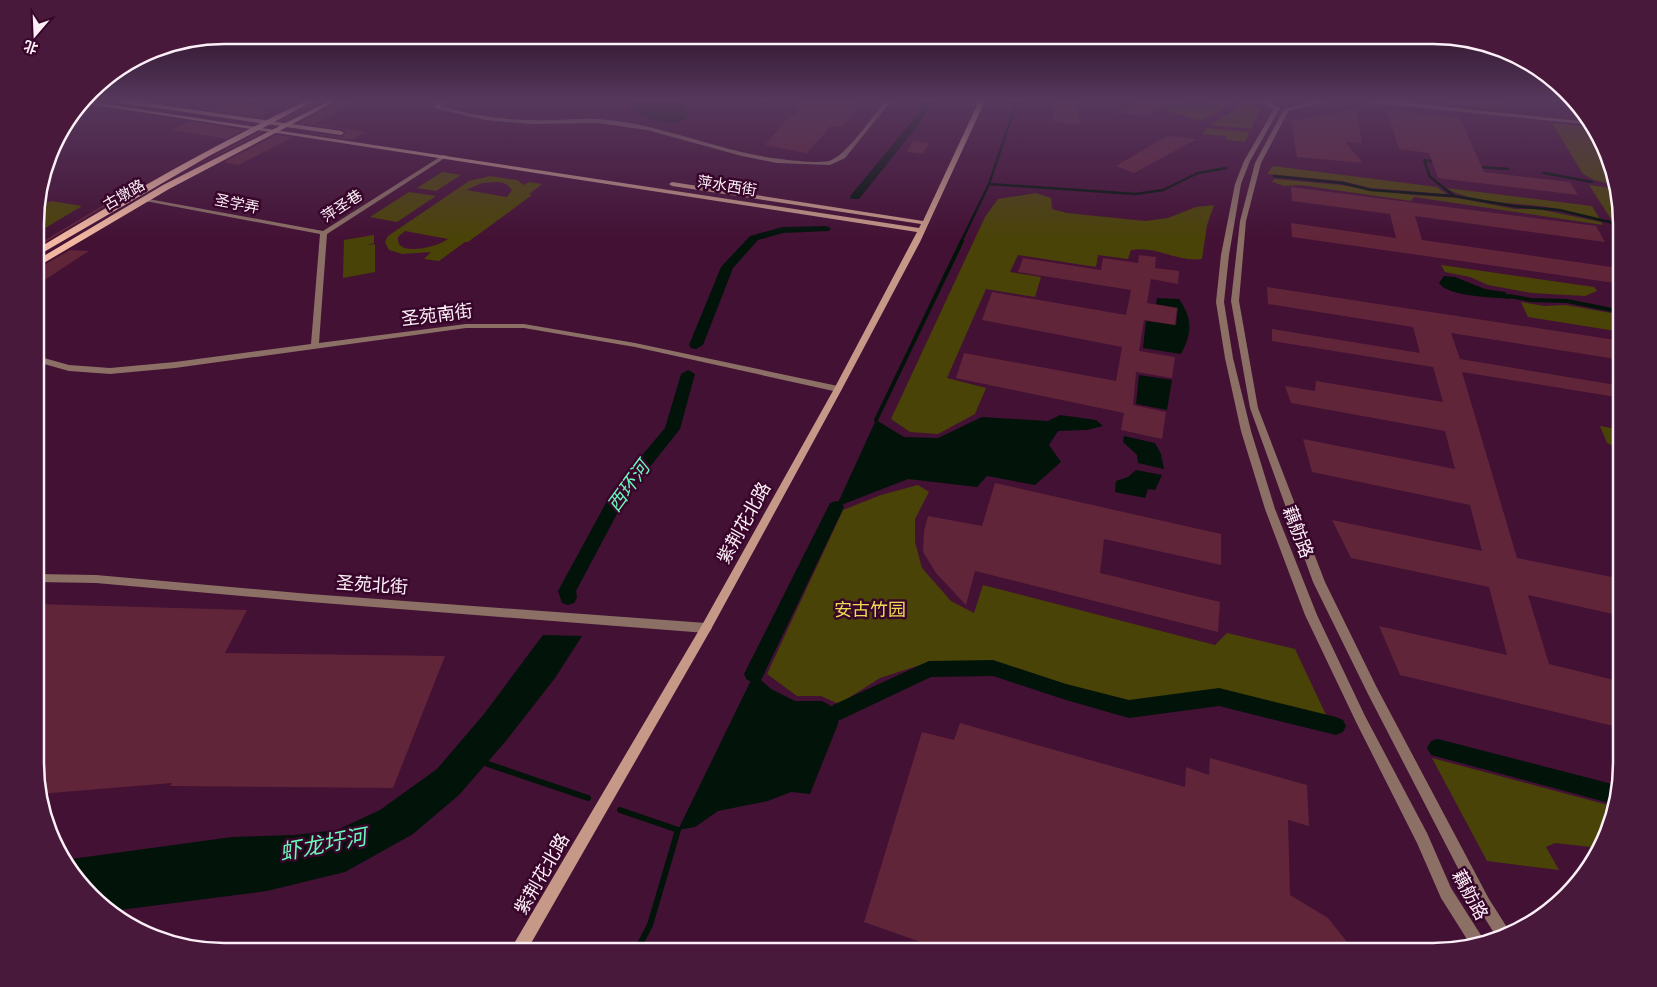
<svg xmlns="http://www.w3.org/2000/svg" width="1657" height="987" viewBox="0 0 1657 987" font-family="'Titillium Web','Noto Sans SC',sans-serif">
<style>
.green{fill:#4a4307;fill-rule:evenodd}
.water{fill:#02130a}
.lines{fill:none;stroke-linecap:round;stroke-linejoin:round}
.stream-far2{stroke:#02130a;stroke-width:2.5}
.stream-far1{stroke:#02130a;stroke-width:4}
.stream{stroke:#02130a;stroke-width:6}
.canal{fill:#02130a;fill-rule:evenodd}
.building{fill:#612539}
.street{fill:#8c7065;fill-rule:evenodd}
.secondary{fill:#c69887;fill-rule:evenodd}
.primary{fill:#f2b7a1;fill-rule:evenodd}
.labels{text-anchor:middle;stroke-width:5;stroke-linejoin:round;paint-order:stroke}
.far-street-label{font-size:15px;fill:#fceff7;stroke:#38062a}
.street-label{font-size:18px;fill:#fceff7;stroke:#38062a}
.park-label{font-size:18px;fill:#eedd54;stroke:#38062a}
.water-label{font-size:19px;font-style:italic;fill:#69fabb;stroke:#38062a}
.near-water-label{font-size:22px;font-style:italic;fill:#69fabb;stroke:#38062a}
.rim{fill:none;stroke:#fceff7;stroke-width:2.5}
</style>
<rect width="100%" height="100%" fill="#431134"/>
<path class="green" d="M1208,101H1237L1201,121L1163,109L1175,103L1208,107Z
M1429,101H1483L1510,105L1513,109Z
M1247,102L1260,108L1251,129L1210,125Z
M1552,123L1596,128L1614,185L1594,180L1583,174Z
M1207,128L1249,132L1245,142L1227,140L1226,136L1202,134Z
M1273,166L1437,187L1446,194L1371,188L1342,181L1267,174Z
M442,172L461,175L436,191L417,188Z
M490,176L517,180L524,185L529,182L542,184L529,194L532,195L468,242H465L439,261L424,259L431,252L402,254L389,250L385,242L388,236L469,181ZM499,182L506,184L512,190L507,197L466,190L482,183ZM405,231L448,239C438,247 395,258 398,237Z
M1274,179L1341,185L1412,195L1457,198L1515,209H1538L1601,222L1603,225L1414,197L1411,201L1300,185L1285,186L1272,182Z
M1589,185L1611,188L1615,191L1622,211V236Z
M1446,188L1592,206L1600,219C1579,215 1560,208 1539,206C1513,203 1468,202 1446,188Z
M409,192L436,196L397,222L370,217Z
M1036,193L1051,198L1052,209L1067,213L1145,221L1168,218L1196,207L1214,205L1207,225L1202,259C1176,262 1158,246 1131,250L1128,259L1098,255L1096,267L1018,255L1010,272L1041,277L1035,297L986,289L947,378L986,388L975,414L938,434L910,432L891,419L985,217L998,199Z
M51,201L82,206L37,233V208Z
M374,235V243L366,245L375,244V272L343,278L344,240Z
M1441,265L1594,287L1597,291L1585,296L1532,293L1488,285L1470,277L1445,272Z
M1521,302L1544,306L1566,305L1622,315V332L1528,317Z
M1600,426L1622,430V450L1607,443Z
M918,485L929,492L915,519V542L922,568L951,601L974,613L983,585L1215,645L1227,633L1295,649L1327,717L1217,690L1128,703L1068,687L991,661L926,663L880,678L839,704L821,696H797L767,674L843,510L881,495Z
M1432,758L1612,806L1600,848L1555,843L1546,847L1559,870L1487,861Z"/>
<path class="water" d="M640,101H683L679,104L690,114C676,133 649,117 632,112Z
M1444,276L1455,277L1485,289L1505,292L1511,299C1494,297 1448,297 1439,283Z
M1157,298L1179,299C1193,319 1192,333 1181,354L1143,348L1146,321L1176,325L1178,308L1156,304Z
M1139,375L1172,380L1167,410L1136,404Z
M1060,415L1096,420L1103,426L1087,430L1058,431L1049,445L1061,462L1035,485L987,476L977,487L908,479L836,507L876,420L904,437L938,438L982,417L1048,421Z
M1124,436L1155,443L1161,454L1164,469L1138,463L1137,455L1123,442Z
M1136,470L1162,475L1155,490L1148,489L1145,498L1115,492L1116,481L1128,477Z
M543,635L582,636L555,678L505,742L459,795L413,834L345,872L267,891L112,911L67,868L64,860L232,837L294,835L337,830L380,810L437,769L484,714Z
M754,674L771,689L795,701H822L840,711L838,724L810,794L791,792L768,801L718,811L695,827L678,830Z"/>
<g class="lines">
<path class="stream-far2" d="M1436,162L1424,160L1430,177L1453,195
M1478,167L1508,169
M1544,173L1592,182
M1274,176L1342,183L1371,190L1454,196L1513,206L1559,210L1622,225
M989,184L1136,194L1163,190L1198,173L1226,168
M961,242L989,184L1017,101"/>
<path class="stream-far1" d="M1509,296L1531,300L1567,301L1622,312
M876,420L962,241"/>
<path class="stream" d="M482,762L588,798
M620,810L678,830L650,925L636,952"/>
<path class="canal" d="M925,101H933L920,123L859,199H851L850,197L851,195L913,120Z
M825,226L829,227L831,229L829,231L783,233L758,240L733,268L703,345L696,349L691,348L689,345L721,267L750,236L782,227Z
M688,370L695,374L680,429L626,497L576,591L577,598L574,603L568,605L562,603L558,591L613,490L665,428L681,374Z
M836,501L842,503L844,507L764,674L761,680L754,682L747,680L744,674L828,507L830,503Z
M993,660L1066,684L1129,700L1219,688L1336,717L1343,720L1346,726L1343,732L1336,735L1219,706L1129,718L1066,700L993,676L931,677L840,720L833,717L830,711L833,705L929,661Z
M1438,739L1616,785L1618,786L1613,804L1431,755L1427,748L1431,741Z"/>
</g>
<path class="building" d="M316,101H325L285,121L281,120Z
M338,101H359L313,124L365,132L351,140L286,130L342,137L346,132L341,129L298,123Z
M797,101H862L842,127L831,126L807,153L765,145L791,115L796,116Z
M1052,101H1077L1080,125L1054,122Z
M1139,101H1175L1145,116L1117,113Z
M224,104L269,110L262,118L189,107L213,109Z
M1356,109L1362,143L1345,142L1363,163L1297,157L1291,121Z
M1387,110L1460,118L1484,172L1570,182L1578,195L1438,178L1429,153L1399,149Z
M190,121L244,130L227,139L172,130Z
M259,132L262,133L190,169L210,158Z
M276,135L294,137L238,165L224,162Z
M1167,136L1197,139L1134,173L1116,166Z
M913,141L929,143L923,154L907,152Z
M1291,187L1596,226L1605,242L1415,216L1422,240L1618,268L1622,273V284L1292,237L1291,223L1396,238L1390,214L1292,201Z
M133,190L102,208L37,247V245L107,203Z
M70,250L89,251L37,285V269Z
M1139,255L1156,257L1155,268L1179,271L1178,284L1151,279L1147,303L1177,308L1175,325L1144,320L1139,351L1175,357L1172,378L1136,372L1133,405L1166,412L1162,439L1121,430L1124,413L956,378L964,353L1116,381L1122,347L982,320L992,292L1126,315L1131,290L1018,272L1023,258L1101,270L1103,258L1138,263Z
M1267,287L1622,341V360L1451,333L1460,359L1622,386V398L1462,372L1517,558L1622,579V616L1528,595L1549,664L1622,682V728L1400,675L1379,626L1507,655L1489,587L1351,558L1332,520L1482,551L1470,505L1312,472L1303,439L1455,469L1445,431L1291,403L1285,386L1315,391L1316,381L1443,402L1433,367L1272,341V329L1420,353L1413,327L1268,304Z
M995,483L1221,534V565L1104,539L1100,573L1220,602L1218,632L975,571L966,605L936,573L923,552L924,531L928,516L982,526Z
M37,604L247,610L225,653L445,656L393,788L170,786L172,783L39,794L37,788Z
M960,723L1185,787L1186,767L1209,775L1210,758L1307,785L1309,826L1288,820L1290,895L1328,918L1355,952H949L864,922L922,732L954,740Z"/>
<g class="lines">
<path class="street" d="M441,101H447L440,106C470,115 503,120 534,120C555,121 577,118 598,119C655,123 706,146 761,156C776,159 816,164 829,161C845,157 874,115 885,101H891L845,158L830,165L777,163L742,156L647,130L598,123L532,124L485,120L434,108V106Z
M1259,101H1266L1280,108L1250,161L1241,184L1229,255L1224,302L1233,358L1251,431L1275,509L1317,615L1365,716L1427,833L1451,888L1484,940L1470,944L1441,898L1417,843L1357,724L1305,615L1265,509L1241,431L1225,358L1216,302L1221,255L1235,184L1244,161L1274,109Z
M1322,101H1332L1289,110L1261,163L1246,221L1239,301L1258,408L1325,582L1376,686L1489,899L1510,932L1496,936L1479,909L1368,694L1313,582L1250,408L1231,301L1240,221L1255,163L1284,109Z
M1371,101H1386L1591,122L1594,125L1374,103Z
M443,155L448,156L327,234L319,343L466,324H524L635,343L838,386L842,389L838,392L635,347L524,328H466L175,368L110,374L69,371L37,362V356L69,365L110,368L175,362L311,344L320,234L145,201L142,199L143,198L323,231Z
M37,574L96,575L310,594L706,623L710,625L712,628L710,631L706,633L310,602L96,583L37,582Z"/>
<path class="secondary" d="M85,101L919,228L921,224L672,186L669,184L672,182L923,221L979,101H985L920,242L842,389L710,631L526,952H509L702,625L834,389L917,232L83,103Z
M121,101H132L341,131L344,133L341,135L123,103Z"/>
<path class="primary" d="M306,101H314L209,156L37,256V249C125,196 213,145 306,101Z
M329,101H336L169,189L37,267V260L163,185Z"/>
</g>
<linearGradient id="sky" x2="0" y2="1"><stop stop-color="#25091d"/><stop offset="0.42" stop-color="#55385c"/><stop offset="1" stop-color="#55385c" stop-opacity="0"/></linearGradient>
<rect width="1657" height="239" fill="url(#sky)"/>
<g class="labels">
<g class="far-street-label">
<text transform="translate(727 186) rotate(9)" y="5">萍水西街</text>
<text transform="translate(124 195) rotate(-30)" y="5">古墩路</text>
<text transform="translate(237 204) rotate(11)" y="5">圣学弄</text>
<text transform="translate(342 206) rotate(-33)" y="5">萍圣巷</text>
</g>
<g class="street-label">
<text transform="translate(437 315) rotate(-7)" y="6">圣苑南街</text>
<text transform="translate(744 523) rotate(-61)" y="6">紫荆花北路</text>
<text transform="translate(1298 532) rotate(69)" y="6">藕舫路</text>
<text transform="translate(372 585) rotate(4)" y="6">圣苑北街</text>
<text transform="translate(542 874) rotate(-60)" y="6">紫荆花北路</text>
<text transform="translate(1470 895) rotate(61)" y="6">藕舫路</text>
</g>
<g class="park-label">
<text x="870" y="616">安古竹园</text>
</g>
<g class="water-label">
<text transform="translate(628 486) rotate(-54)" y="7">西环河</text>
</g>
<g class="near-water-label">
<text transform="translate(323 844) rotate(-11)" y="8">虾龙圩河</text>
</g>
</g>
<path d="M0 0H1657V987H0ZM224 44H1433A180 180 0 0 1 1613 224V763A180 180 0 0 1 1433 943H224A180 180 0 0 1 44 763V224A180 180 0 0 1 224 44Z" fill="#48193a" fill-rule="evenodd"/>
<path class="rim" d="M224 44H1433A180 180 0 0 1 1613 224V763A180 180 0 0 1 1433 943H224A180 180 0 0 1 44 763V224A180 180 0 0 1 224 44Z"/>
<g transform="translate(35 35) rotate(199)" stroke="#38062a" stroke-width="4" paint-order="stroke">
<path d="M0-4L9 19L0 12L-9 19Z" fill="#fceff7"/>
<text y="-8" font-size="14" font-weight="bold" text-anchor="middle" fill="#fceff7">北</text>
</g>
</svg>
